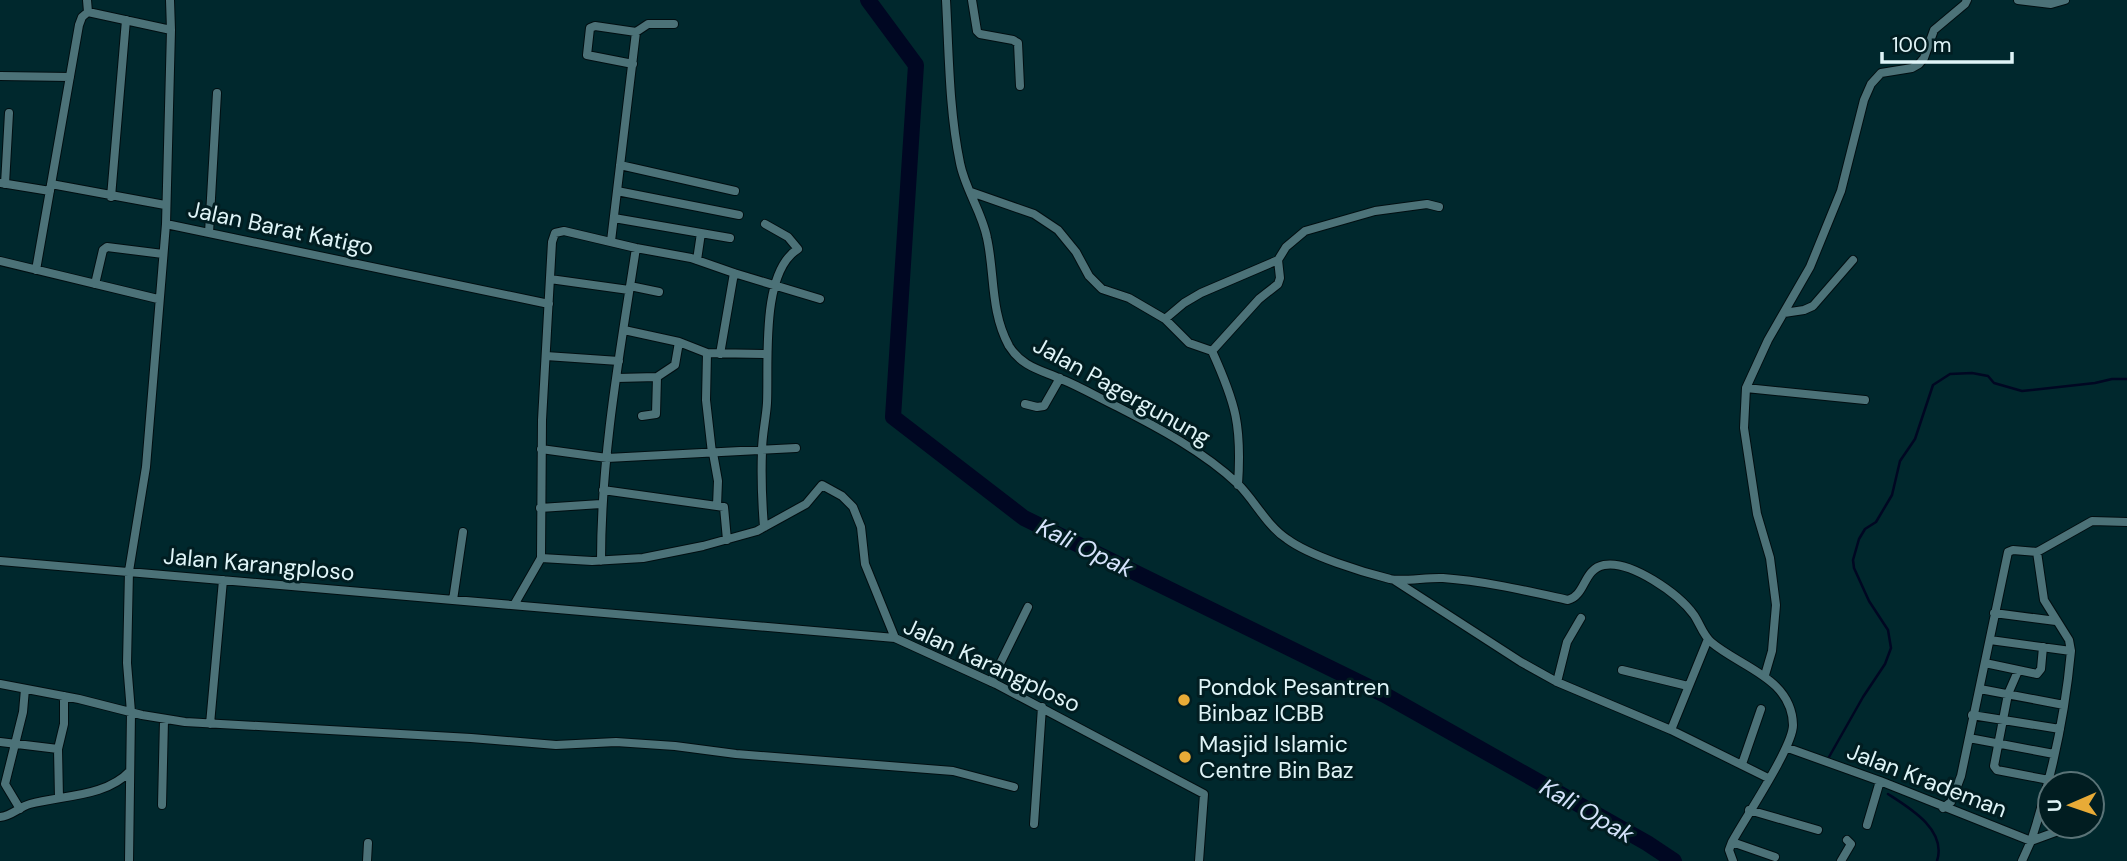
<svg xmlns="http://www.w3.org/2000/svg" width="2127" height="861" viewBox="0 0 2127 861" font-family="'DM Sans',sans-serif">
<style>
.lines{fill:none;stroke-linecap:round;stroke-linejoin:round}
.stream{stroke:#000722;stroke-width:2.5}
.river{stroke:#000722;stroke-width:16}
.minor-casing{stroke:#000e11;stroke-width:10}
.minor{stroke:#4c7278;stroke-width:8}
.poi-dot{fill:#e8ab37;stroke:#011d21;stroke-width:2.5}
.labels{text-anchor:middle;stroke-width:6;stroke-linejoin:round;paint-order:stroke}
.street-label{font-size:23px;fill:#dff4f7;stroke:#011d21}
.poi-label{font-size:23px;fill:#dff4f7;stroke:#011d21;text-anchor:start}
.water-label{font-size:24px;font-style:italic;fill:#d5e3fb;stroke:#011d21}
</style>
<rect width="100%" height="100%" fill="#00282d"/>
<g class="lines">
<path class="stream" d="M1829,757L1863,697L1885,664L1891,648L1888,630L1869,601L1854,568L1853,560L1859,539L1865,529L1876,522L1892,495L1900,461L1915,439L1933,385L1950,374L1972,373L1988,376L1994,383L2022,391L2095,383L2112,379H2127
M1888,794C1910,808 1947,830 1937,861"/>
<path class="river" d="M868,0L916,65L893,417L1024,518L1385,695L1647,843L1674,861"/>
<defs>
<path id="minor" d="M87,0L88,12L171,30L166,224L549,304
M170,0L171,30
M946,0C949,54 949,110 960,163C965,189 982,212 987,238C995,274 990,311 1009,346C1022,367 1041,370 1061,379C1081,387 1099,398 1118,407C1159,428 1204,452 1238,484C1255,501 1267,526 1287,539C1310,556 1362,572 1390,579C1400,582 1429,577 1443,578C1485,581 1527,591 1568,600C1586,595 1583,569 1604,565C1631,560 1679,594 1694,615C1700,624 1703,635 1711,642C1740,667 1792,678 1793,725C1793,747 1745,818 1732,842L1729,850L1733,861
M972,0L977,31L980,34L1013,40L1018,43L1020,86
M2018,0L2051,4L2065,0
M633,64L587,55L590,28L595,26L636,32L648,24H674
M0,76L70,77
M620,165L735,191
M1,183L50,191
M5,184L9,113
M51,184L165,205
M617,191L739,215
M971,192L1034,214L1058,230L1076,252L1089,276L1102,289L1129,298L1165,319L1189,343L1212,351C1236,404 1242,426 1238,485
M111,197L126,20
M614,218L730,238
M209,233L217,93
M611,241L636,32
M697,260L701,233
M0,261L158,299
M36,270L79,25L82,17L88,12
M550,279L629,290
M95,284L103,250L107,247L163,254
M630,286L659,292
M1784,313L1804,310L1813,306L1853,260
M1165,319L1184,303L1201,293L1278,260L1286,247L1305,231L1375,211L1427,204L1439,207
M624,330L679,342L707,353L767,354
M1212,351L1259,299L1278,284L1280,278L1278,260
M707,353L706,400L712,453
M720,354L734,273
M546,356L619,361
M617,378L657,377L675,365L679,342
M1746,388L1865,400
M1025,404L1037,407L1044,406L1060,378
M642,416L656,414L657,377
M541,449L607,458L796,448
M713,453L718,481L717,506
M603,490L724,507L727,540
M540,508L601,504
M764,527C762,502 761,476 762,451C762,435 766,419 767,403C769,364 760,272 798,249L788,237L765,224
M2037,552L2044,600L2069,640L2071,651C2065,716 2051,780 2031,841L2061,830
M541,558L592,561L643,558L703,546L757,531L806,504L822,485L842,496L853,507L861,527L865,564L895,638
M0,561L895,638L996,684L1204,794L1199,861
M601,561C601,455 620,352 636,248
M1394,580L1521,662L1557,682L1671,730L1768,778
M453,600L463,532
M514,605L541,558L542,420L552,242L555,233L564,231L636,248L691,258L734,273L820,299
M1994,613L2056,621
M1990,640L2071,651
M1985,663L2037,674L2041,669L2043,647
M1622,670L1688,686
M2018,671L2008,694L1994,766L1997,770L2049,780
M1765,675L1772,651L1776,605L1770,558L1757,514L1744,428L1746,388L1768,340L1810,267L1841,191L1864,100L1871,84L1881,73L1912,68L1919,64L1924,58L1934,30L1965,4L1967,0
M991,682L1028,607
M1557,682L1567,642L1581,618
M0,684L79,699L142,715L185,722L471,738L556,745L616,742L675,746L736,754L953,771L1014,787
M1980,689L2064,705
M1972,715L2060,729
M210,724L223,580
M1671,730L1708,639
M1969,738L2054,754
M0,742L58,749
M1788,748L1880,781L2031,841L2022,861
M1742,764L1761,709
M59,798L58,749L64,724V696
M162,805L164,720
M1943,808L1951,802L1961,776L2008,552L2013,550L2037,552L2092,521L2127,522
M20,809L5,784L23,712L25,689
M1749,810L1818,830
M0,817C12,816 19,807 30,804C63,795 106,797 130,771
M1034,824L1042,707
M1867,825L1880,781
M1732,842L1775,857
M129,861L131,712L127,663L129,571L146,467L166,224
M367,861L368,843
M1841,861L1851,844L1847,840"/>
</defs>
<use href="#minor" class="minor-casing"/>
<use href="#minor" class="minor"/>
</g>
<g class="poi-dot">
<circle cx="1184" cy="700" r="7"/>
<circle cx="1185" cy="757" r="7"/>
</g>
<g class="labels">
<g class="street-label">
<text transform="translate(281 228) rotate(12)" y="8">Jalan Barat Katigo</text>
<text transform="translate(1122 391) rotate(29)" y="8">Jalan Pagergunung</text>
<text transform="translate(259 564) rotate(5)" y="8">Jalan Karangploso</text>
<text transform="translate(992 665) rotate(25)" y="8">Jalan Karangploso</text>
<text transform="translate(1927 780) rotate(21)" y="8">Jalan Krademan</text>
</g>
<g class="poi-label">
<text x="1198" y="695">Pondok Pesantren<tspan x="1198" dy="26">Binbaz ICBB</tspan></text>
<text x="1199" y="752">Masjid Islamic<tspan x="1199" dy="26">Centre Bin Baz</tspan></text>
</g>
<g class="water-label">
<text transform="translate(1085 548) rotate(26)" y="8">Kali Opak</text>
<text transform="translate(1587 811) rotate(30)" y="8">Kali Opak</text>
</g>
</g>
<g transform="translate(2071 805) rotate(268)"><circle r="33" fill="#011d21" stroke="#5a7377" stroke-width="2"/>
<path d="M0-5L12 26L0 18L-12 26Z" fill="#e8ab37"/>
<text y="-10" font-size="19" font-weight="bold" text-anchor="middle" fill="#dff4f7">U</text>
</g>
<path d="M1882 52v10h130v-10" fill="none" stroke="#dff4f7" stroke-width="3.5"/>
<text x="1892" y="52" font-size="21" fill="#dff4f7" stroke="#011d21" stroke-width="5" paint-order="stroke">100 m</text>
</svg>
